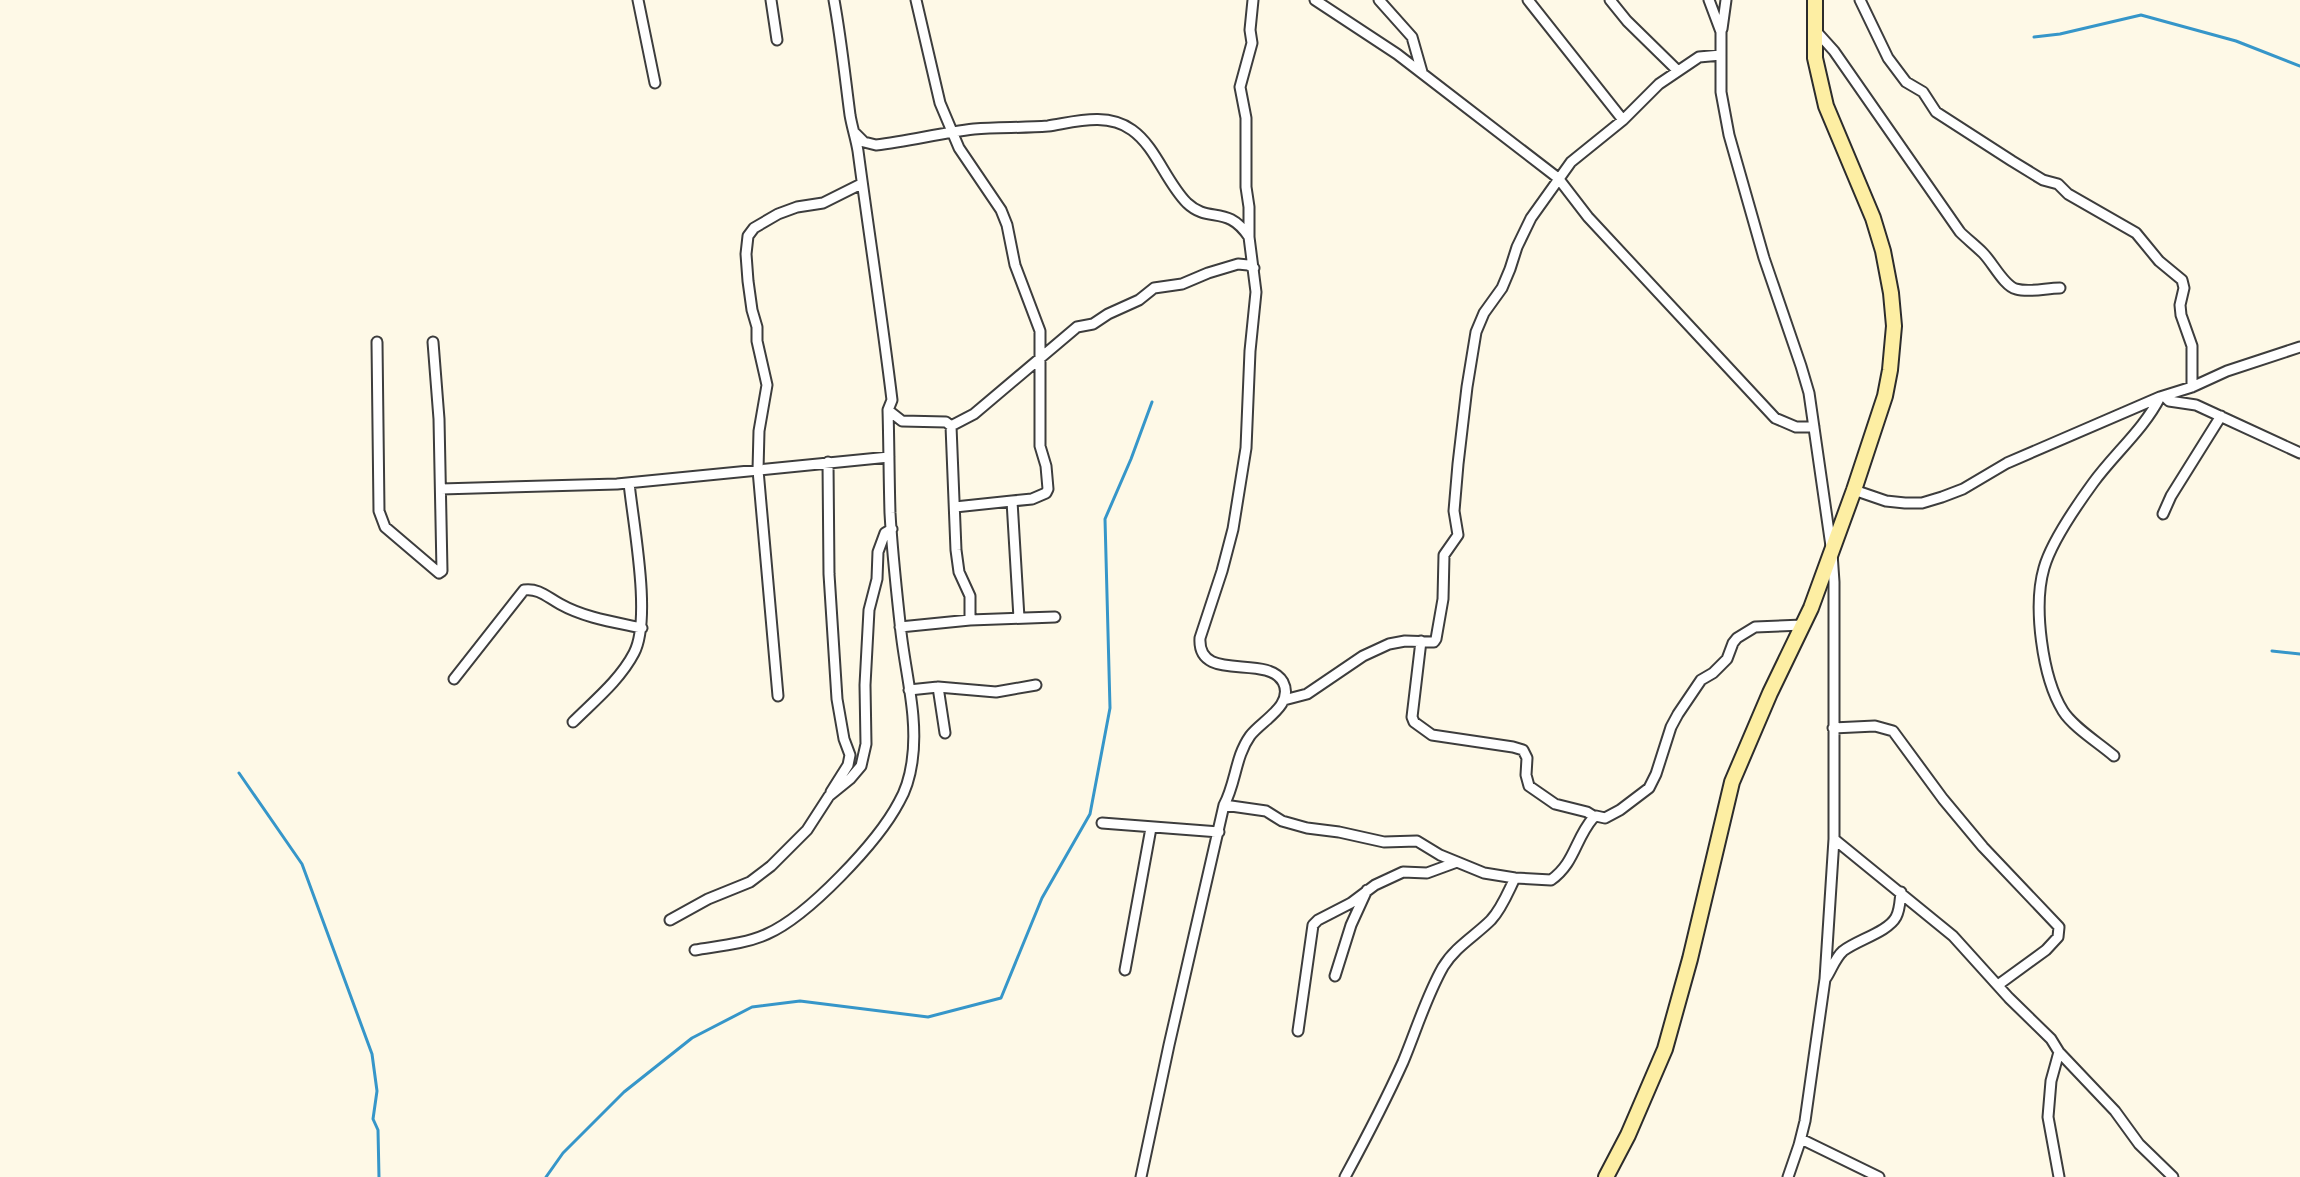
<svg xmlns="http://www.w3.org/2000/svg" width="2300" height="1177" viewBox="0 0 2300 1177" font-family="'IBM Plex Serif',serif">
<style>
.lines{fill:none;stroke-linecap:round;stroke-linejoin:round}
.stream{stroke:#3696c9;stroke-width:3}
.street-casing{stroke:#3d3d3d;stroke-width:13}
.secondary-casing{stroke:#2c2c2c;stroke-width:18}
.street{stroke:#fff;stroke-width:9}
.secondary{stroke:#fdeea3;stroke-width:14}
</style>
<rect width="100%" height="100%" fill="#fef9e7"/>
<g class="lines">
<path class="stream" d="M2034,37L2060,34L2141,15L2236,41L2300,66
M2272,651L2300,654
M239,773L302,864L372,1054L377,1091L373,1119L378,1130L379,1177
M546,1177L563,1153L624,1092L692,1038L752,1007L800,1001L928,1017L1001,998L1042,898L1090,814L1110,708L1105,519L1131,459L1152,402"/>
<defs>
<path id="street" d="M638,0L655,83
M771,0L777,40
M916,0L940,103L959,148L1001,210L1007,225L1015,265L1040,331V446L1046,466L1048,489L1046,493L1032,499L1012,501L1019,618
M1315,0L1397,54L1558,178L1588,217L1775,418L1796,427H1814
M1379,0L1412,37L1422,72
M1528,0L1623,120
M1610,0L1627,21L1677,70
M1709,0L1721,32V92L1729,135L1764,258L1801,366L1809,393L1832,553L1834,582V839L1825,979L1805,1121L1799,1145L1788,1177
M1860,0L1888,58L1906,82L1923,92L1936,112L2012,161L2043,180L2058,184L2068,194L2136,233L2159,261L2182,280L2184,288L2180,305L2181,315L2192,346V387
M1722,29L1726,0
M1816,31L1834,51L1960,232C1967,239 1976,246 1983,253C1993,263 2004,286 2016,289C2030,293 2046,288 2060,288
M854,132L864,142L876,145C909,141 941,133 974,129C998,127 1023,128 1048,126C1075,122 1107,112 1132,130C1156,147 1166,182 1187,203C1209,224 1227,204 1249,237
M377,342L379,511L385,527L439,573L442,571L439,419L433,342
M2164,396L2169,401L2196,405L2300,453
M888,410L902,421L946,422L951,426L956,550L959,572L970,596V620
M951,426L974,414L1077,327L1093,324L1108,314L1139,300L1154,288L1182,284L1208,273L1238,264L1248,265L1254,268
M828,462L829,574L837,699L844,739L850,755L848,765L831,792
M441,489L617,484L889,457
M1854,490L1886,501L1905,503H1922L1942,497L1963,489L2007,463L2160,397L2192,387L2227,371L2300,347
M955,507L1012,501
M2163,514L2171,496L2221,416
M900,627L970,620L1055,617
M1421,641L1412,717L1414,722L1432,735L1513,747L1523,750L1527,758L1526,775L1529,786L1555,804L1587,812L1595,817
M454,679L524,590C539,588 547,597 560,604C585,618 614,622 642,628
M938,687L945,733
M909,690L938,687L996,692L1036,685
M778,696L758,470L759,431L767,385L757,341V327L752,310L748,281L746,254L748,236L754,228L778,214L797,207L823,203L861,184
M1284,700L1307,694L1363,656L1389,644L1405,641L1434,642L1436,639L1443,599L1444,555L1458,535L1454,511L1458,464L1467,387L1476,332L1484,313L1502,288L1510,269L1517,247L1531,218L1571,162L1623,120L1659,84L1699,57L1721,55
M573,722C594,701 620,680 634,653C652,619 633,523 629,483
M1833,728L1875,726L1893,731L1943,799L1983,847L2059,927L2058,937L2046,950L1998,985
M2114,756C2099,743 2073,727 2063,711C2042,677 2033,606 2044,568C2051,543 2077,505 2093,483C2114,454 2144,429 2160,397
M1224,805L1266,811L1282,821L1307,828L1339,832L1384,842L1417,841L1440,855L1484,873L1515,878L1551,880C1575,863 1575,839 1593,818L1596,816L1605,818L1620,810L1649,788L1656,774L1671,727L1678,714L1701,680L1713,673L1727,659L1733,643L1737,638L1755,627L1803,625
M1102,823L1219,832
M1834,839L1953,936L2009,998L2051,1039L2059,1052L2115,1111L2139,1144L2173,1177
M670,920L708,899L750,882L771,866L807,830L829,796L850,779L861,766L866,744L865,685L869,610L877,579L878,552L885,533L892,529
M695,950C719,946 745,944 767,934C808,916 878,842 899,802C906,790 910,776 912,762C919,716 904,669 900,623C896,586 892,550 890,513C889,479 889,444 888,410L892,400C882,317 869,234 858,151C856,139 852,127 850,115C845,77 841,38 834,0
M1125,970L1151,828
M1335,976L1351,925L1367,890
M1826,978C1832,969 1835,958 1843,951C1857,940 1888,932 1896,917C1900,910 1900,900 1901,892
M1298,1031L1313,925L1318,920L1351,903L1375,885L1403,872L1427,873L1457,862
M2059,1052L2051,1081L2048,1117L2059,1177
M1801,1139L1879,1177
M1141,1177L1169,1045L1224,805C1236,783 1235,757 1250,736C1261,721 1295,705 1283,682C1267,653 1197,684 1200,638L1222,571L1233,529L1246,448L1250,351L1256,292L1249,237V207L1246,187V118L1240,87L1252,43L1250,30L1253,0
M1345,1177C1365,1140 1385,1102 1403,1062C1416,1031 1426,997 1443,967C1455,947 1475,936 1491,920C1502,908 1508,892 1515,878"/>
<path id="secondary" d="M1606,1177L1628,1135L1665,1049L1690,959L1732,782L1770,693L1811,608L1854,490L1885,396L1890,370L1894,326L1891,293L1883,251L1873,218L1826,106L1815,58V0"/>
</defs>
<use href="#street" class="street-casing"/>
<use href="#secondary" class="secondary-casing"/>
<use href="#street" class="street"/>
<use href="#secondary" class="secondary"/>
</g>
</svg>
